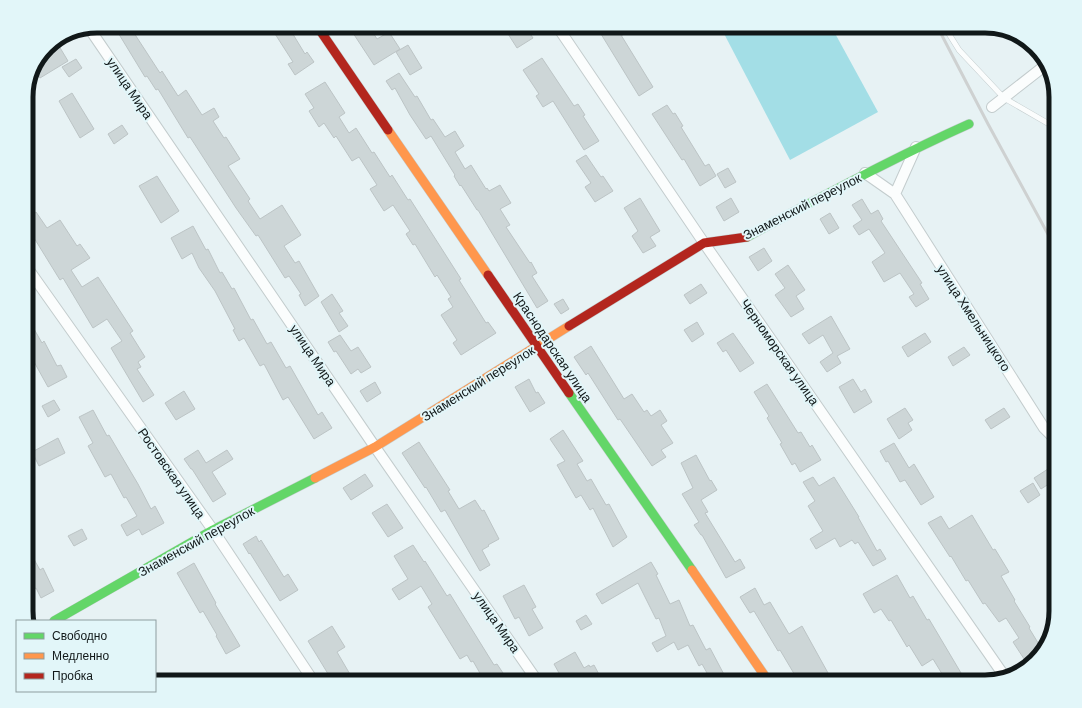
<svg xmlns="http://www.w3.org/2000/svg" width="1082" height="708" viewBox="0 0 1082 708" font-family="Barlow,sans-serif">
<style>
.forest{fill:#a3dee6}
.building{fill:#cdd6d7;stroke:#bcc4c5}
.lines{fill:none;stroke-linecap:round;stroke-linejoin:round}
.lane-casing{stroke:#c3cccd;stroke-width:6}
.street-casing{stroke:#c3cccd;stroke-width:12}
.fast-casing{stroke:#c3cccd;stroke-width:10}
.slow-casing{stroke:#c3cccd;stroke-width:10}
.jam-casing{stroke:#c3cccd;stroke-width:10}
.lane{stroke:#fbfdfd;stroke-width:5}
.street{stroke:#fbfdfd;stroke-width:10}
.fast{stroke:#63d668;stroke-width:9}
.slow{stroke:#ff974d;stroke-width:9}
.jam{stroke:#b3261e;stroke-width:9}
.rail{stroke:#ced1d1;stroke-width:3}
.labels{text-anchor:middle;stroke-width:4;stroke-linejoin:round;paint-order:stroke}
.street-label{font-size:13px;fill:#111819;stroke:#e2f6f9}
.rim{fill:none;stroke:#111819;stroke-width:5}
</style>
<rect width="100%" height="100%" fill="#e7f2f4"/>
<path class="forest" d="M720,26H831L878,112L790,160Z"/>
<path class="building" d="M126,26H145L134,33L160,73L162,71L178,96L186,90L202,115L214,108L219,117L213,121L224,138L226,137L240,159L228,166L250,199L248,201L260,219L282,205L301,235L284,246L295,263L299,261L319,296L305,306L299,295L301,294L289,276L285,278L258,235L256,236L236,208L190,137L188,138L158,89L156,90L147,76L145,77L117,31Z
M270,26H288L305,54L307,52L314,62L295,75L288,64L293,62Z
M359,26H369L377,39L389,32L400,49L374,65L351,30Z
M503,26H525L533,38L517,48Z
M615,26H617L623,35H621L653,87L639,96L601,34Z
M56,41L68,61L40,78L36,70L47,47Z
M408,45L422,68L410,75L396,52Z
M542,58L574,106L578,104L585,115L583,116L599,141L584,150L553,101L543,107L536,96L539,94L523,70Z
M76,59L82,68L69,77L62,67Z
M399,73L415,97L417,96L431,120L433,119L445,137L455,131L464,146L455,152L465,169L471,165L486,189L487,188L489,191L500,185L511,203L500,209L510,225L506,227L530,263L531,262L537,273L532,276L548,301L537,308L478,210H477L461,185L460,186L454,176L455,175L431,136L426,139L410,115L395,88L392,90L386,81Z
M325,82L345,113L339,117L349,133L356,128L372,153L374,152L390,177L392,175L408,200L410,199L461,279L459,280L486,323L488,322L496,333L461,355L453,343L457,340L441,315L453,307L448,299L451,297L437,275L435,277L415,244L413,245L406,234L410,231L393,205L384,211L370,189L377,185L359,157L352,161L336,136L334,138L324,123L319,127L309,111L314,108L305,94Z
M72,93L94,129L80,138L59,101Z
M667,105L673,114L675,113L683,126L681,127L705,166L709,164L716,176L700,186L684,159L682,160L652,114Z
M122,125L128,134L114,144L108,134Z
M586,155L601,177L603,176L613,191L595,202L585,187L591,183L576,161Z
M728,168L736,182L725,188L717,174Z
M157,176L179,211L161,223L139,186Z
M640,198L660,231L650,237L656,246L643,253L632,236L638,231L624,208Z
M731,198L739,212L724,221L716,207Z
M862,199L871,214L878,210L883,219L881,221L922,283L920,284L929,299L916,307L909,297L914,294L900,273L884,282L872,262L885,253L869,229L859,235L853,226L862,220L852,205Z
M36,212L47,228L60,220L77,246L80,244L90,258L71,270L82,287L98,277L133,331L130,333L145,357L138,362L141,367L137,369L154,395L143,402L111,348L122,341L107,319L93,328L63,278L60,280L31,233L26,236V218Z
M830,213L839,228L829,234L820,219Z
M193,226L206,250L208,249L220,273L222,272L232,289L234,288L251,320L253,319L267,344L271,342L286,368L290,366L318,415L322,412L332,428L314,439L288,397L283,400L264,364L260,366L244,338L239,341L233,330L235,329L215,291L199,268L192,253L182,259L171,238Z
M764,248L772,261L758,271L749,257Z
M788,265L805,290L796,296L804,309L791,317L775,295L785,288L775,274Z
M701,284L707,293L690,304L684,295Z
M332,294L343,311L339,313L348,326L339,332L321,302Z
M563,299L569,309L561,314L554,304Z
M26,315L42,343L44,341L57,366L61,365L67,377L48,387L33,360L31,361L26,352Z
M831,316L850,349L837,356L841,363L827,372L820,362L833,353L823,335L809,344L802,334Z
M697,322L704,334L692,342L684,330Z
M733,333L754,363L740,372L726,350L723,352L717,343Z
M925,333L931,342L908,357L902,347Z
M340,335L351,351L358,347L371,367L361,373L358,369L351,374L336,351L334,352L328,342Z
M591,346L624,399L632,394L644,412L647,410L651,416L660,410L667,421L661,425L673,443L661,450L666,457L652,466L620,419L618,420L588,373L586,375L574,357Z
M964,347L970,355L953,366L948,357Z
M529,379L536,393L538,392L545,403L530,412L515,387Z
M853,379L861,392L865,389L872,402L854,413L839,387Z
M375,382L381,393L367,402L360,391Z
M767,384L798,433L801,432L810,447L812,445L821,460L800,472L795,463L792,465L780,444L782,443L767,418L769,416L754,392Z
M184,391L195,409L176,420L165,403Z
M54,400L60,410L48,417L42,406Z
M905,408L913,420L908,423L912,430L899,439L887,419Z
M1004,408L1010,417L991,429L985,420Z
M93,410L107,436L109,435L138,484L151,509L155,506L164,523L142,535L139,529L127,536L121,525L137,516L126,497L124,498L111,474L105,477L88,446L93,443L79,417Z
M563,430L583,461L577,464L587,481L591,479L606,505L609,504L627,537L613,547L593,508L590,510L581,495L576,498L557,465L565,461L550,439Z
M58,438L65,453L39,466L32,452Z
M419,442L450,490L448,491L459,509L475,500L482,511L484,510L499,539L488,545L489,546L482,550L490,565L480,571L445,510L441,512L426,487L425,488L402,453Z
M894,443L909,468L914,464L934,497L921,505L905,480L900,482L888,461L886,462L880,451Z
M198,450L206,463L227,450L233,459L212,472L226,494L213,502L192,469H191L184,459Z
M696,455L710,481L711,480L717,490L701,500L708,512L705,513L735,562L740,559L745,568L726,578L702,535H701L694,525L699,522L682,494L693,488L681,463Z
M1048,469L1055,480L1041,489L1034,478Z
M365,474L373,486L351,500L343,488Z
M813,477L819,486L834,477L859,517H858L877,551L880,549L886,559L873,566L858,542L855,544L852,540L840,547L835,538L816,549L810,539L823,531L808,506L815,501L803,482Z
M1033,483L1040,495L1028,503L1020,491Z
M387,504L403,528L388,537L372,513Z
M972,515L993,550L995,549L1009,572L1001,576L1015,600L1014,601L1030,627L1029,628L1043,651L1028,665L1013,642L1019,638L1006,618L999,622L985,603L983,604L968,580L966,581L951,556L950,557L928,523L941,516L949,529Z
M82,529L87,539L74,546L68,536Z
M256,536L259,542L261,540L284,577L288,574L298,590L280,601L250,553L249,554L243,544Z
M26,545L40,570L43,568L54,591L41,598L36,588L29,591L26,585Z
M413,545L424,562L425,561L447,596L450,594L494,665L497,664L503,673L485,682L473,661L471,662L467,655L460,659L428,607L432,604L421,586L399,600L392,589L408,579L394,556Z
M651,562L658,574L656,575L670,604L679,600L690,626L693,625L706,650L710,648L728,682H712L702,664L699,666L688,645L678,650L674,642L657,652L652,643L666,636L659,618L656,619L638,583L602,604L596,594Z
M194,563L216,603L215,604L240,646L226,654L216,636L217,635L203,611L200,613L177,573Z
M897,575L910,598L913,596L927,620L929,619L964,678L958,682H947L933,659L922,666L909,645L907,647L891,620L889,621L881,609L874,613L863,594Z
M524,585L536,607L532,609L543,628L529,636L519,617L515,619L503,596Z
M755,588L764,605L770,602L789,634L802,626L833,682H799L780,650L778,651L754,611L750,613L740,597Z
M586,615L592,624L581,630L576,621Z
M332,626L345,647L337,652L351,676H350L354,682H333L308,641Z
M575,652L584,668L589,665L590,667L594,665L603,682H564L554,664Z"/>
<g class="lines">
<defs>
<path id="lane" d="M944,26L959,50L1004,98L1056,128"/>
<path id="street" d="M557,26L704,243L1005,677
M89,28L375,447L538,682
M992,107L1047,64
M865,173L895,194L1044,428L1056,440
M895,194L916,147
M26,266L213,530L314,682"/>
<path id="fast" d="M747,237C820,197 893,158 969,124
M569,393L692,570
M54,621L213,530L315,478"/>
<path id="slow" d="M388,130L488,275
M315,478L375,447L569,326
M692,570L769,682"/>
<path id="jam" d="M317,26L388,130
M488,275L569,393
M569,326L704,243L747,237"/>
</defs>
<use href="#lane" class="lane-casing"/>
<use href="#street" class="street-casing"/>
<use href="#fast" class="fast-casing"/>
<use href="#slow" class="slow-casing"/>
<use href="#jam" class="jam-casing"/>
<use href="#lane" class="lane"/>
<use href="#street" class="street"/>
<use href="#fast" class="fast"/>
<use href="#slow" class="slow"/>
<use href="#jam" class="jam"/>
<path class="rail" d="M937,26L988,124L1056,249"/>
</g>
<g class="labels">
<g class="street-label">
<text transform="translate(130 88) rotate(56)" y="5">улица Мира</text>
<text transform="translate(802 206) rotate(-27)" y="5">Знаменский переулок</text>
<text transform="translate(974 318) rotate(57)" y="5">улица Хмельницкого</text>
<text transform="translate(553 347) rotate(56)" y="5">Краснодарская улица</text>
<text transform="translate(780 352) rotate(55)" y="5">Черноморская улица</text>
<text transform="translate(313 355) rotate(56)" y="5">улица Мира</text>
<text transform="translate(478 383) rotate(-32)" y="5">Знаменский переулок</text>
<text transform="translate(172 473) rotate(55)" y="5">Ростовская улица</text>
<text transform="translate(196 541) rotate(-29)" y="5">Знаменский переулок</text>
<text transform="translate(497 622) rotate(55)" y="5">улица Мира</text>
</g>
</g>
<path d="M0 0H1082V708H0ZM97 33H985A64 64 0 0 1 1049 97V611A64 64 0 0 1 985 675H97A64 64 0 0 1 33 611V97A64 64 0 0 1 97 33Z" fill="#e2f6f9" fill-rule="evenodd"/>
<path class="rim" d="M97 33H985A64 64 0 0 1 1049 97V611A64 64 0 0 1 985 675H97A64 64 0 0 1 33 611V97A64 64 0 0 1 97 33Z"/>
<rect x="16" y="620" width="140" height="72" fill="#e2f6f9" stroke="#8e9d9f"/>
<rect x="24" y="633" width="20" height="6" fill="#63d668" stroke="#8e9d9f"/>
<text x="52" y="640" font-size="12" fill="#111819">Свободно</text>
<rect x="24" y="653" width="20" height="6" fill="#ff974d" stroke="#8e9d9f"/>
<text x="52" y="660" font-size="12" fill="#111819">Медленно</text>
<rect x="24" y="673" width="20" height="6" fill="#b3261e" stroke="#8e9d9f"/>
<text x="52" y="680" font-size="12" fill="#111819">Пробка</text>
</svg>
